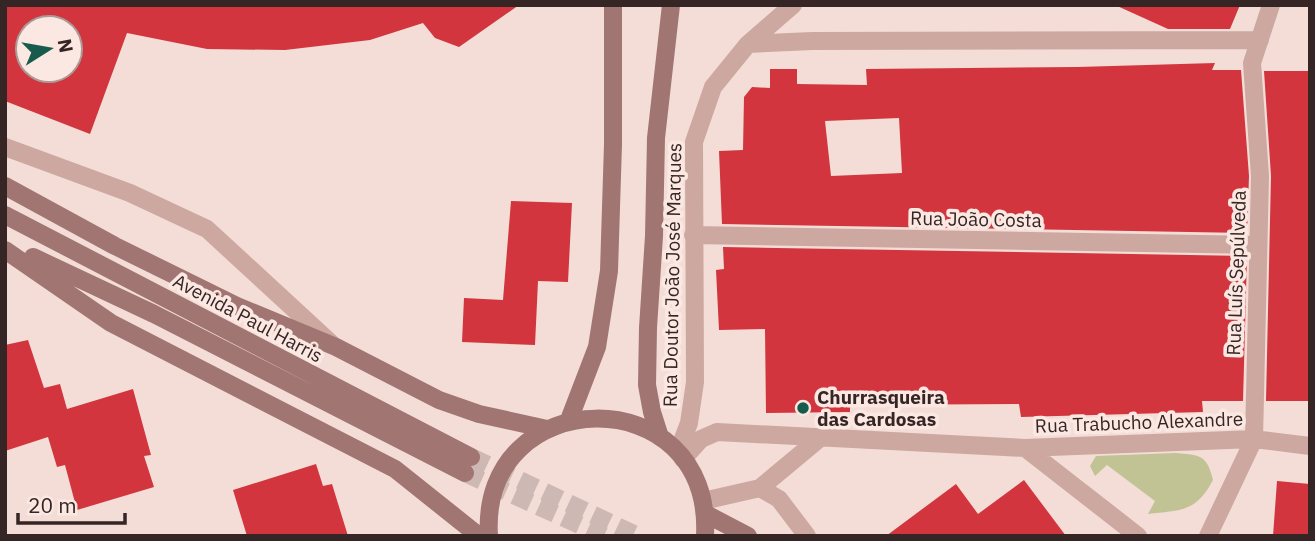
<svg xmlns="http://www.w3.org/2000/svg" width="1315" height="541" viewBox="0 0 1315 541" font-family="'IBM Plex Sans',sans-serif">
<style>
.green{fill:#c1c395}
.building{fill:#d2353d;fill-rule:evenodd}
.lines{fill:none;stroke-linecap:round;stroke-linejoin:round}
.secondary-tunnel{stroke:#cdb8b3;stroke-width:18;stroke-dasharray:18 9;stroke-linecap:butt}
.minor{stroke:#cca8a1;stroke-width:18}
.secondary{stroke:#a07572;stroke-width:18}
.poi-dot{fill:#165b4b;stroke:#fbe8e2;stroke-width:2.5}
.labels{text-anchor:middle;stroke-width:7;stroke-linejoin:round;paint-order:stroke}
.street-label{font-size:19px;fill:#362525;stroke:#fbe8e2}
.poi-label{font-size:19px;font-weight:bold;fill:#362525;stroke:#fbe8e2;text-anchor:start}
</style>
<rect width="100%" height="100%" fill="#f3ddd6"/>
<path class="green" d="M1175,453C1199,455 1207,454 1213,480C1196,512 1182,510 1148,514L1155,501L1107,465L1095,476L1090,466L1096,456Z"/>
<path class="building" d="M5,5H519L459,47L435,38L423,23L370,40L285,50L207,49L127,33L90,134L5,101ZM28,28H70V70H28Z
M1115,5H1240L1230,29H1168Z
M1215,63L1212,70H1241L1249,176L1247,233L722,224L719,151L743,150L744,97L752,87L770,88V69H797V84L867,85L866,69L1078,67ZM899,118L902,173L831,176L825,121Z
M1264,71H1310V401H1266L1271,176Z
M511,201L572,203L568,282L538,281L535,345L462,342L464,298L503,300Z
M723,247L1247,256L1243,401H1202L1203,412L1021,417L1019,404L850,405V412L766,413L765,329L719,330L716,270L724,269Z
M28,340L44,388L60,384L67,409L133,389L151,455L144,456L154,487L77,510L65,465L57,467L48,437L5,451V345Z
M316,464L323,486L332,484L348,536H247L233,490Z
M1024,480L1066,536H886L956,484L978,514Z
M1277,481L1310,484V536H1273Z"/>
<g class="lines">
<path class="secondary-tunnel" d="M471,457L638,536
M465,473L604,536"/>
<path class="minor" d="M748,44L812,41L1260,40
M5,147L130,193L207,229L333,345
M693,235L1258,245
M1025,448L1254,439L1310,446
M678,452L689,423L695,382L694,142L713,87L748,44L793,5
M683,459L701,439L717,432L1025,448L1138,536
M760,488L779,499L807,536
M703,501L760,488L820,438
M1208,536L1254,439L1260,176L1252,63L1271,5"/>
<path class="secondary" d="M5,186L115,246L237,306L336,347L439,400L479,414L547,429
M5,215L471,457
M5,250L111,323L395,469L479,536
M33,257L154,314L465,473
M569,420L597,347L609,271L613,144V5
M660,437L652,412L647,385L648,328L654,236L656,138L671,5
M706,514L748,536
M489,536C479,382 713,377 705,536"/>
</g>
<circle class="poi-dot" cx="803" cy="408" r="7"/>
<g class="labels">
<g class="street-label">
<text transform="translate(976 219) rotate(1)" y="7">Rua João Costa</text>
<text transform="translate(1236 273) rotate(-88)" y="7">Rua Luís Sepúlveda</text>
<text transform="translate(672 275) rotate(-89)" y="7">Rua Doutor João José Marques</text>
<text transform="translate(248 318) rotate(28)" y="7">Avenida Paul Harris</text>
<text transform="translate(1139 422) rotate(-2)" y="7">Rua Trabucho Alexandre</text>
</g>
<g class="poi-label">
<text x="817" y="404">Churrasqueira<tspan x="817" dy="22">das Cardosas</tspan></text>
</g>
</g>
<rect width="1315" height="541" fill="none" stroke="#362525" stroke-width="14"/>
<g transform="translate(49 49) rotate(79)"><circle r="33" fill="#fbe8e2" stroke="#ac9a96" stroke-width="2"/>
<path d="M0-5L12 26L0 18L-12 26Z" fill="#165b4b"/>
<text y="-10" font-size="19" font-weight="bold" text-anchor="middle" fill="#362525">N</text>
</g>
<path d="M18 513v10h107v-10" fill="none" stroke="#362525" stroke-width="3.5"/>
<text x="28" y="513" font-size="21" fill="#362525" stroke="#fbe8e2" stroke-width="5" paint-order="stroke">20 m</text>
</svg>
